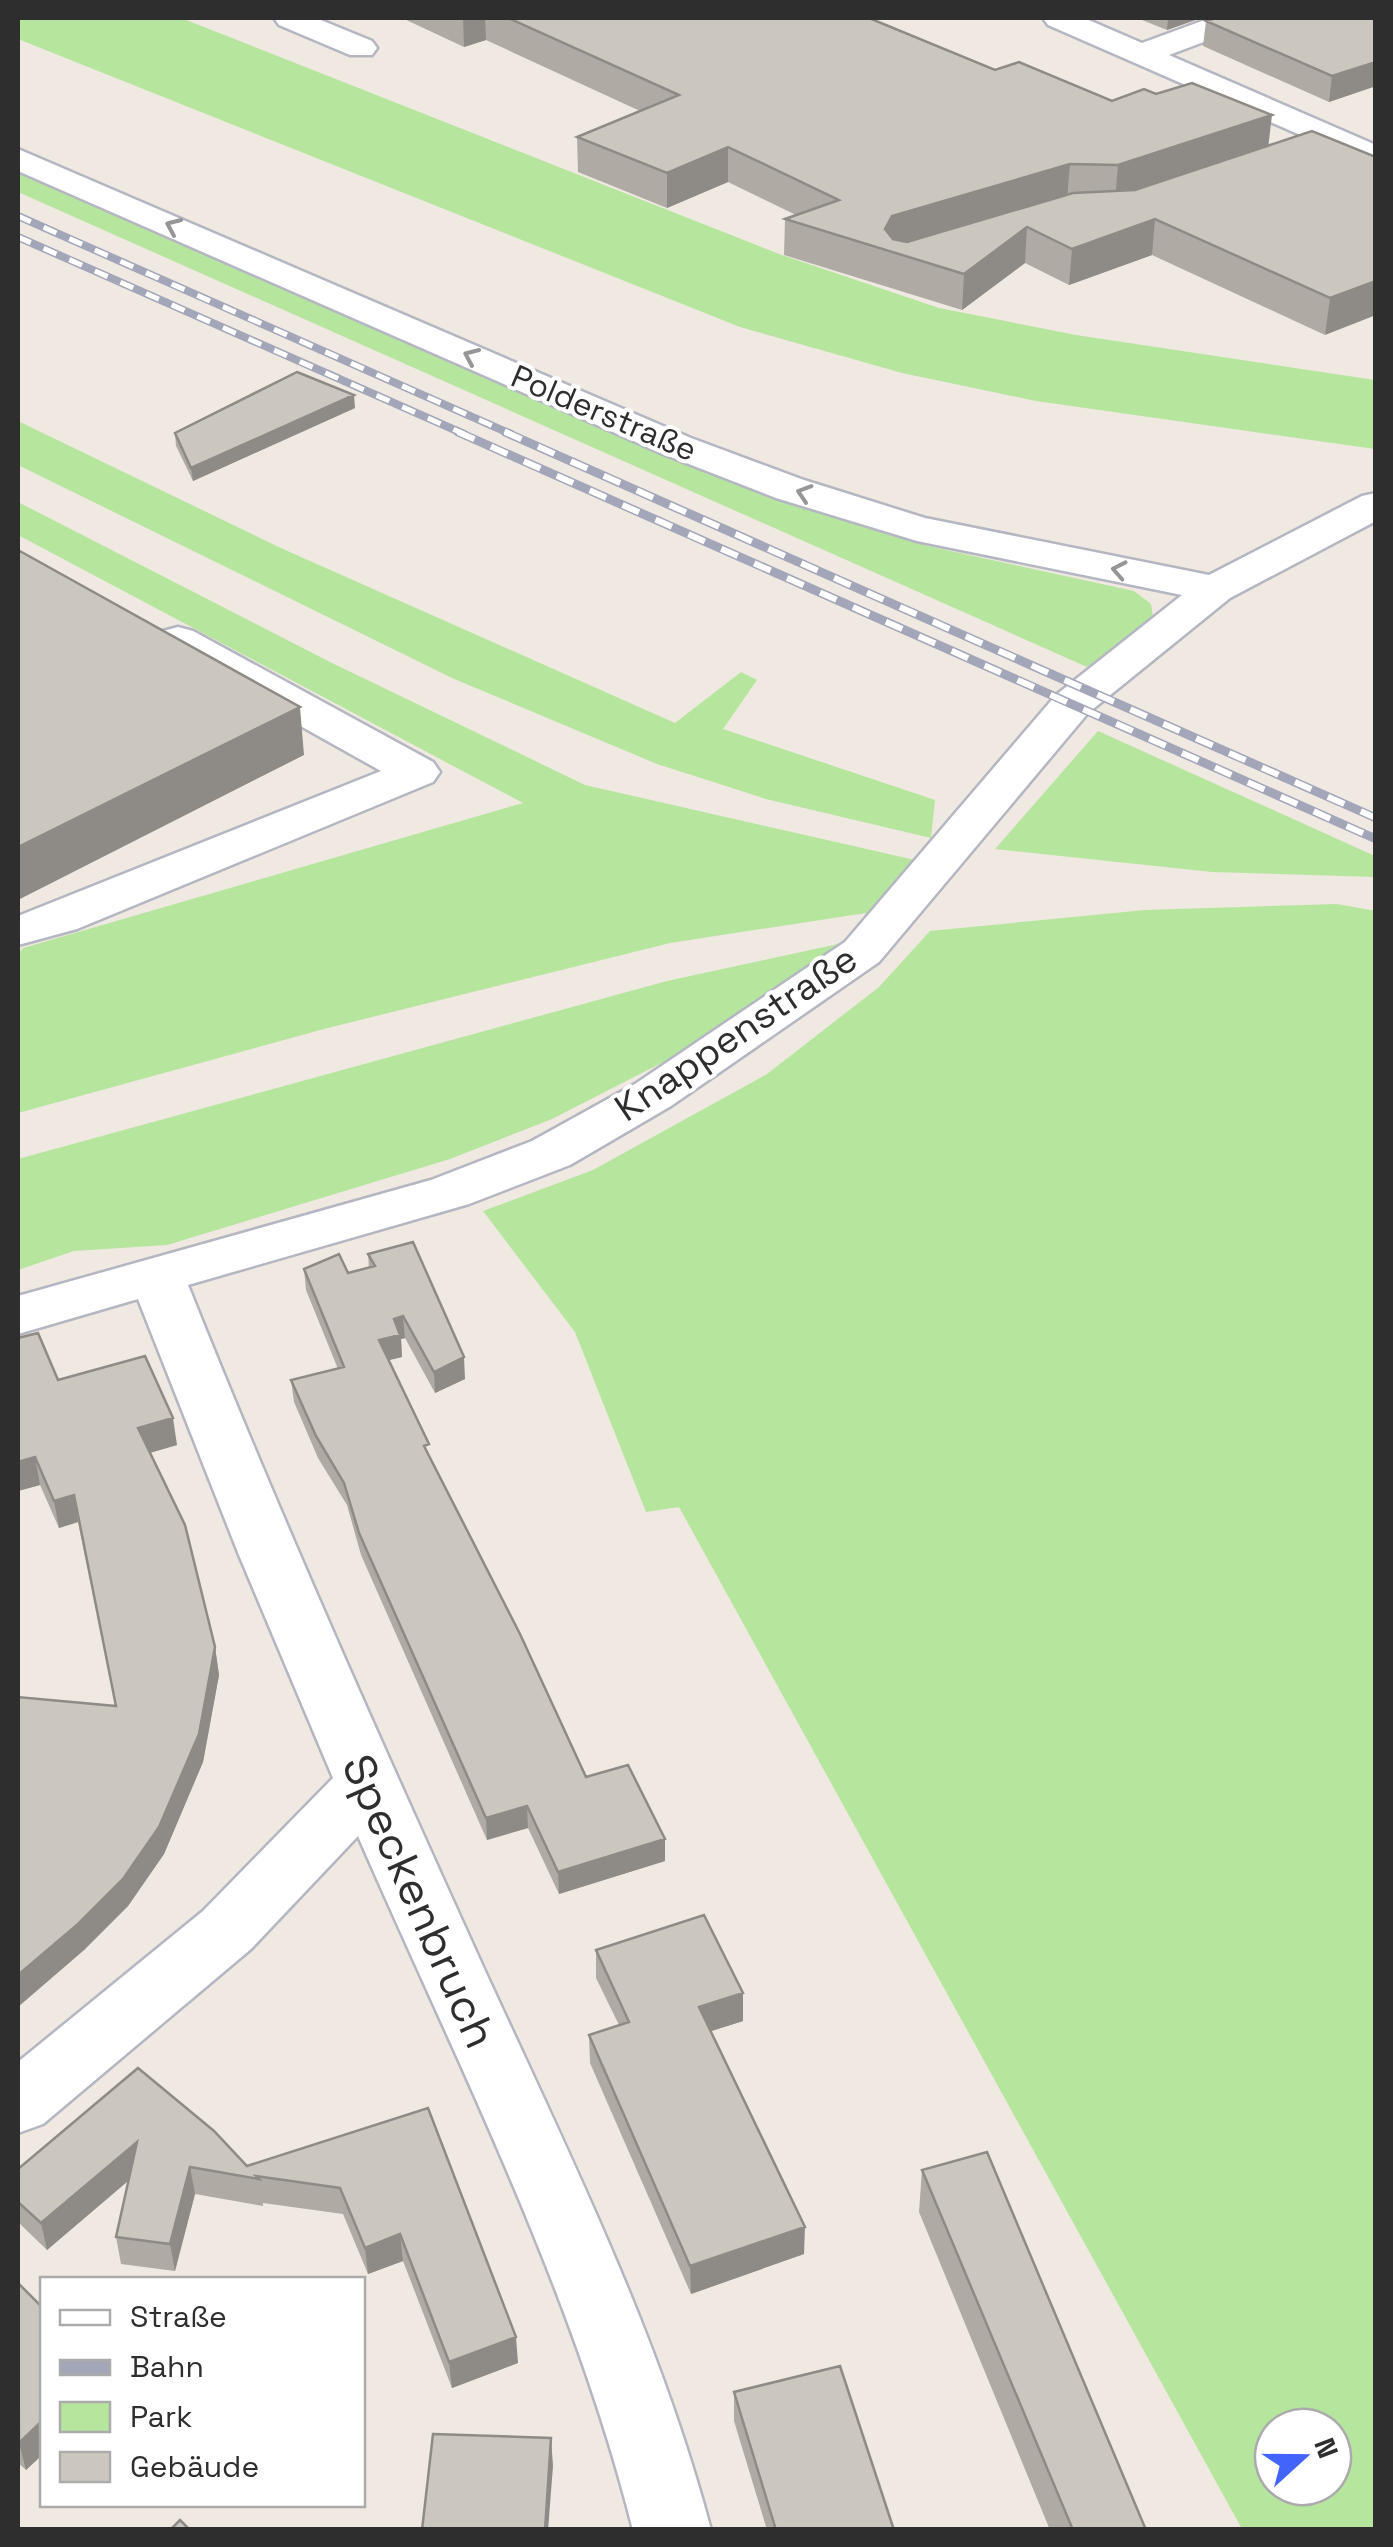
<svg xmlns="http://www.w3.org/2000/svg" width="1393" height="2547" viewBox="0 0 1393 2547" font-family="'Space Grotesk',sans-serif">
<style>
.green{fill:#b6e59e;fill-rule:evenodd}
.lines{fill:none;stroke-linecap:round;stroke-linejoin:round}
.minor-casing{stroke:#b4b7c1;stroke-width:5}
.minor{fill:#fff;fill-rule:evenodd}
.rail-far1-casing{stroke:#a3a6b8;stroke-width:8}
.rail-casing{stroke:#a3a6b8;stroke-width:9}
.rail-far1{stroke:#fff;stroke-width:5;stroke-dasharray:14;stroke-linecap:butt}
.rail{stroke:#fff;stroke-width:6;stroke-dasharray:18;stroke-linecap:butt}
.wall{fill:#afaba4}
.shaded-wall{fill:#8e8b86}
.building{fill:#cbc7bf;stroke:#8e8b86;stroke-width:2.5}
.oneway{stroke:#969696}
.labels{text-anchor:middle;stroke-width:8;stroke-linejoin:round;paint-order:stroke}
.far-street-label{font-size:32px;fill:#2e2e2e;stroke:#fff}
.street-label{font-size:38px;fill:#2e2e2e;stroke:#fff}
.near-street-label{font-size:45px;fill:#2e2e2e;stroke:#fff}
</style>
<rect width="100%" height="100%" fill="#efe9e1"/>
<path class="green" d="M18,18H181L779,254L939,308L1076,335L1375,380V449L1036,401L902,373L740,327L18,39Z
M18,170L792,505L928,546L1134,591L1151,604L1153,617L1087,667L18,192Z
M18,421L283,549L675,723L741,672L757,680L723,729L935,800L931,838L766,799L657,764L452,678L18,465Z
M18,502L332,663L585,785L915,860L879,911L670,943L324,1029L18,1113V954L23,948L523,803L18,535Z
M1098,731L1375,856V877L1212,872L995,849Z
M1337,904L1376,911L1375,2529H1242L679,1507L646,1512L575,1332L483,1211L593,1170L767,1074L879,987L930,931L1145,910ZM1333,2427V2487H1273V2427Z
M847,942L679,1054L552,1119L450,1159L167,1245L74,1251L18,1270V1159L667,981Z"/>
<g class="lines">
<defs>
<path id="minor" d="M274,18H316L372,41L377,48L372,55H350L279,25Z
M1043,18H1084L1142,43L1210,18H1253L1249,25L1169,55L1376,145V168L1048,25Z
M18,149L691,438L804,480L925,518L1209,575L1362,496L1376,493V521L1230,598L1088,713L879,962L671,1106L570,1165L469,1204L188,1285C280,1516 382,1744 485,1971C569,2154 659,2334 711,2530H633C572,2288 457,2063 358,1836L251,1949L43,2124L18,2133V2062L203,1911L333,1778L239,1555L138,1299L18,1334V1296L431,1180L532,1141L635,1084L845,942L1056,695L1182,595L917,541L776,498L663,454L18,171Z
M178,627L193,631L433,762L440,772L433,782L77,929L18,945V916L381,771L163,649L156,640L163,631Z"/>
</defs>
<use href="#minor" class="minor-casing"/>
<use href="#minor" class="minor"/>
<defs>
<path id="rail-far1" d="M18,216L511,434
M18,237L464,434"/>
<path id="rail" d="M458,432L1376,839
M505,432L1376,818"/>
</defs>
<use href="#rail-far1" class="rail-far1-casing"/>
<use href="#rail" class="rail-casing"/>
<use href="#rail-far1" class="rail-far1"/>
<use href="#rail" class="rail"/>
</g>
<path class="wall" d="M402,18H869L995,70L1112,101L1268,145L1376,157L1325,335L1152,255L1069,285L1025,263L962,310L784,255L785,219L796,215L728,182L667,208L578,172L577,137L640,111L486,40L464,47Z
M1137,18H1201L1167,30Z
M1376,18V86L1329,102L1203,46L1206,21Z
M355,408L193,481L176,446L175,433Z
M368,1254L465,1379L435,1393L405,1338L401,1339L402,1357L389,1360L430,1458L586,1777L665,1861L559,1894L528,1828L487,1840L361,1555L347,1505L318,1458L294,1402L291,1380L338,1369L306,1290L304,1269L348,1273L369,1268Z
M18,1338L58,1380L177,1445L150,1453L215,1647L219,1675L203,1762L164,1854L128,1906L83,1951L116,1706L78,1522L59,1528L40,1485L18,1491Z
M596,1950L743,1993V2021L711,2031L804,2254L691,2294L590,2063L589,2035L619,2025L596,1978Z
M428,2108L518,2363L452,2388L403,2261L368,2274L343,2214L263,2203V2206L195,2194L175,2271L121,2264L116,2237L128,2181L47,2250L18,2222V2169L247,2166Z
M922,2170L1146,2530H1050L919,2212Z
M18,2283L42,2307V2455L26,2470L18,2463Z
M734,2392L894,2530H767L734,2421Z"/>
<path class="shaded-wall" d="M463,18H485L486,40L464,47Z
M1168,18H1201L1167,30Z
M1376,62V86L1329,102L1332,76Z
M1272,115L1268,149L1115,200L1118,165Z
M728,147V182L667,208V173Z
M1070,164L1067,199L891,252L885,229L892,216Z
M1155,219L1152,255L1069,285L1072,249Z
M1027,227L1025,263L962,310L964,274Z
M1376,281V315L1325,335L1330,298Z
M354,395L355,408L193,481L191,468Z
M300,707L304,755L18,900V847Z
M403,1316L405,1338L401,1339L402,1357L381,1362L379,1340L394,1319Z
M464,1357L465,1379L435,1393L434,1372Z
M173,1418L177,1445L142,1455L138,1428Z
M35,1457L40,1485L18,1491V1462Z
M74,1495L78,1522L59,1528L54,1501Z
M215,1647L219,1675L203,1762L164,1854L128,1906L83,1951L18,2007V1975Z
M527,1806L528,1828L487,1840L486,1818Z
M665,1839V1861L559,1894L558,1872Z
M743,1993V2021L699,2035V2007Z
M137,2142L142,2169L47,2250L41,2223Z
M190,2167L195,2194L175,2271L170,2244Z
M805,2227L804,2254L691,2294L690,2266Z
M400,2234L403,2261L368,2274L365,2248Z
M516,2337L518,2363L452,2388L449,2362Z
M42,2421V2455L26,2470L19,2443Z
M551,2438L553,2466L548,2530H545Z"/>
<path class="building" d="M508,18H869L995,70L1019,62L1112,101L1144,89L1156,94L1192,83L1272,115L1118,165L1070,164L892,216L885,229L893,239L907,242L1073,193L1135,190L1312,131L1376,157V281L1330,298L1155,219L1072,249L1027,227L964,274L785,219L839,200L728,147L667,173L577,137L679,95Z
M1216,18H1376V62L1332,76L1206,21Z
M297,372L354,395L191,468L175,433Z
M18,550L300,707L18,847Z
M413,1242L464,1357L434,1372L403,1316L394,1319L400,1335L379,1340L429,1444L424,1446L520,1634L586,1777L628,1765L665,1839L558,1872L527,1806L486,1818L359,1533L344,1483L316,1436L291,1380L344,1367L304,1269L339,1254L348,1273L375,1266L368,1254Z
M38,1333L58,1380L145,1356L173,1418L138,1428L185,1525L215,1647L199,1734L159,1827L123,1879L78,1924L18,1975V1697L116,1706L74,1495L54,1501L35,1457L18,1462V1338Z
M704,1915L743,1993L699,2007L805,2227L690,2266L589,2035L629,2022L596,1950Z
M138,2068L214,2131L247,2166L428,2108L516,2337L449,2362L400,2234L365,2248L340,2188L256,2176L259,2179L190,2167L170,2244L116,2237L137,2142L41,2223L18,2202V2169Z
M987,2152L1146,2530H1073L922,2170Z
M18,2283L42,2307V2421L19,2443Z
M840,2366L894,2530H776L734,2392Z
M433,2434L551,2438L545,2530H422Z
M180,2520L190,2530H170Z"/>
<defs><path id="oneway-chevron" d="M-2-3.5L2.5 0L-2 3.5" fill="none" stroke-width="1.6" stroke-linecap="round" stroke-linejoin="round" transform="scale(2.5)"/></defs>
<g class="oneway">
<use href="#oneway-chevron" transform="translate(173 226) rotate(-156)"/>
<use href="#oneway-chevron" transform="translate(471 356) rotate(-156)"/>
<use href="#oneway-chevron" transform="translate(804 493) rotate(-162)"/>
<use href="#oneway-chevron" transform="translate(1119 570) rotate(-169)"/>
</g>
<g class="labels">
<g class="far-street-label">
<text transform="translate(604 413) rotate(23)" y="11">Polderstraße</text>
</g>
<g class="street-label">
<text transform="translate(736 1033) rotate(-34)" y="13">Knappenstraße</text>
</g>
<g class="near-street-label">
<text transform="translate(420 1901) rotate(66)" y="16">Speckenbruch</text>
</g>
</g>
<rect width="1393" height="2547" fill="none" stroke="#2e2e2e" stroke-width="40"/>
<rect x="40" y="2277" width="325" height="230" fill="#ffffff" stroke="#ababab" stroke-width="2.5"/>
<rect x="60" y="2310" width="50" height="15" fill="#ffffff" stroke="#ababab" stroke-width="2.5"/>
<text x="130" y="2327" font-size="30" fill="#2e2e2e">Straße</text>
<rect x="60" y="2360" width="50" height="15" fill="#a3a6b8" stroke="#ababab" stroke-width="2.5"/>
<text x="130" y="2377" font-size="30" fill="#2e2e2e">Bahn</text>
<rect x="60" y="2402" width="50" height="30" fill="#b6e59e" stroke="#ababab" stroke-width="2.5"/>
<text x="130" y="2427" font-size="30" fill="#2e2e2e">Park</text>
<rect x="60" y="2452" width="50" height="30" fill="#cbc7bf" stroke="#ababab" stroke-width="2.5"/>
<text x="130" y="2477" font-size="30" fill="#2e2e2e">Gebäude</text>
<g transform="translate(1303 2457) rotate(69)"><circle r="48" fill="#ffffff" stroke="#ababab" stroke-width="2.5"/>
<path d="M0-8L18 38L0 25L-18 38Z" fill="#4264fb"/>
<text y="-15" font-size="28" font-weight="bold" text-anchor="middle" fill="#2e2e2e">N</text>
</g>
</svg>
